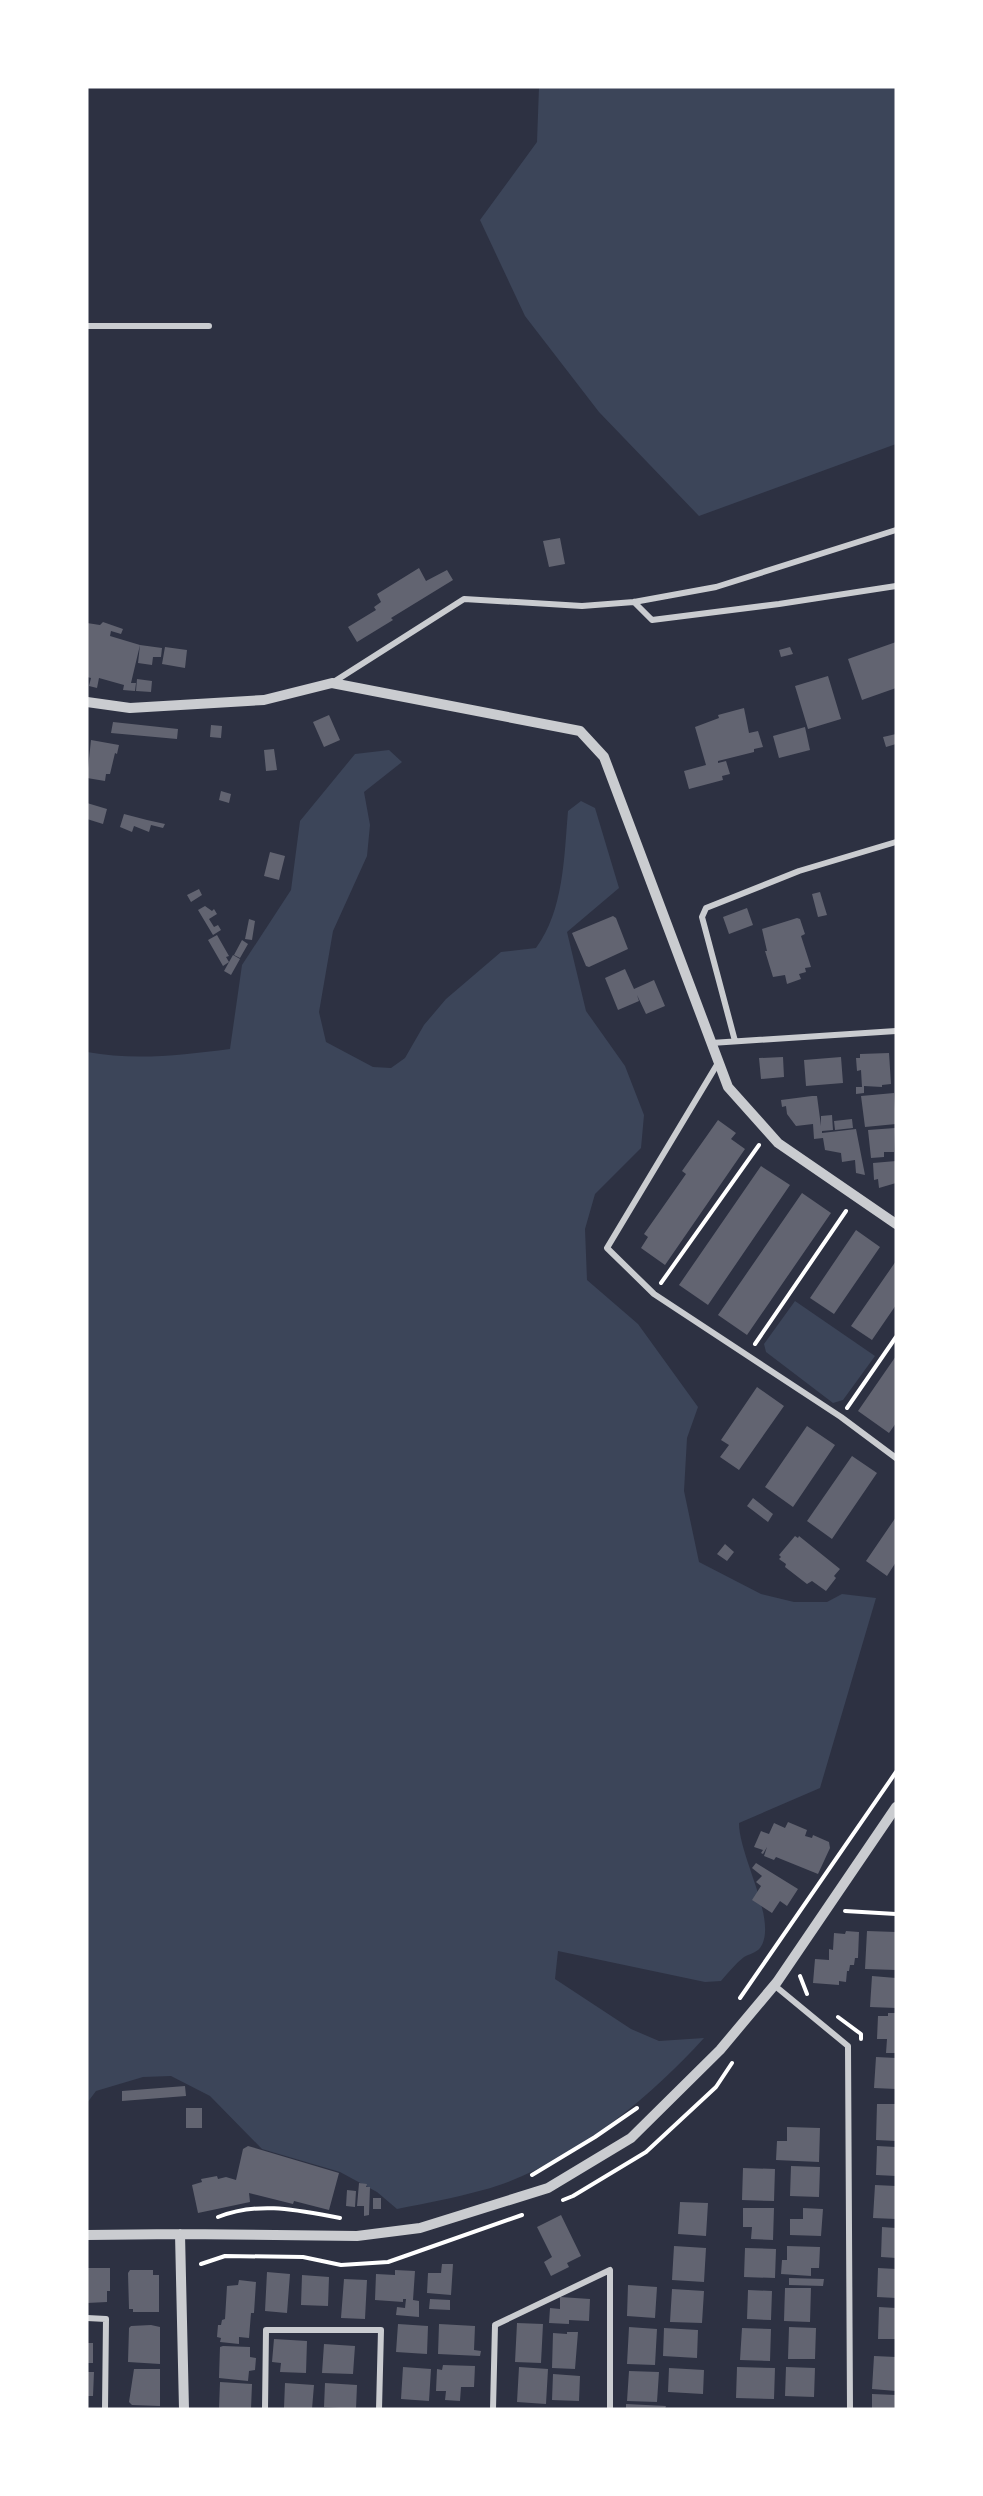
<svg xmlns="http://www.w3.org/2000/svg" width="983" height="2496" viewBox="0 0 983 2496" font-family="Signika,sans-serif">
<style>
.green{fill:#3c4559}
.building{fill:#626471}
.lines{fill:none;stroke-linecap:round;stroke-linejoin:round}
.path{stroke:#fff;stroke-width:4}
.minor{stroke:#caccd0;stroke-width:6}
.tertiary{stroke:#caccd0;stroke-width:10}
</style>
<rect width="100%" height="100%" fill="#2d3142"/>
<path class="green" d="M539,87H896V444L699,516L599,412L525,316L480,220L537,142Z
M389,750L402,762L364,792L370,825L367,856L333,931L319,1012L326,1042L373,1067L391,1068L405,1058L424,1025L446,999L501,952L536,948C564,910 564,857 568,811L581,801L595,808L619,888L567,932L586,1011L625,1066L644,1115L641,1148L595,1194L585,1229L587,1280L638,1324L698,1407L687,1438L684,1491L699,1562L761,1594L794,1602H827L842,1594L876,1598L820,1788L739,1823C739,1857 779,1922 760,1948C756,1953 749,1954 744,1957C735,1964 728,1973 721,1981L705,1982L558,1951L555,1979L631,2029L659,2041L704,2038C648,2100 565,2168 483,2190C455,2198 426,2203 397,2209L377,2192L340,2172L262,2149L210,2096L171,2076L143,2077L96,2091L87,2103V1052C135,1061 182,1055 230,1049L242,965L291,890L300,821L355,754Z
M795,1301L875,1356L843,1400L833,1403L766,1352L764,1344Z"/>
<path class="building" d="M560,538L565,564L549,567L543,541Z
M419,568L426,581L447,570L453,580L391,618L393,620L357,642L348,627L376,610L374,607L381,602L377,594Z
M103,622L123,629L121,634L111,631L110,636L140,645L131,683H136L135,691L123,690L124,685L99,678L97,688L89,686L91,678L87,677V623L100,625Z
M896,642V688L862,700L848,659Z
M140,645L162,648L161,657H153L152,665L138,663Z
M165,647L187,650L185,668L162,664Z
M790,647L793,654L781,657L779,650Z
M828,676L841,719L808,729L795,686Z
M137,679L152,681L151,692L136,691Z
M744,708L749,733L758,731L763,747L754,749V752L718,761V763L726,761L730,774L722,776L723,780L689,789L684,771L706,765L695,727L719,718L718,715Z
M329,715L340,740L324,747L313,722Z
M113,722L178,729L177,739L111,733Z
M211,725L222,726L221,738L210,737Z
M805,727L810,750L779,758L773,736Z
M896,734V744L886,747L883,737Z
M91,740L119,745L117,754L115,753L110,774H106L105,781L87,778Z
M274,749L277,770L266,771L264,750Z
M221,791L231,794L229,803L219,800Z
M87,803L107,809L103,824L87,819Z
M124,814L147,820L165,824L163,828L151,825L149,832L134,826L132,832L120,827Z
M270,852L285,856L279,880L264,876Z
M199,889L202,895L191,902L187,895Z
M820,892L827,915L818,917L812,894Z
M205,906L212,911L214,909L217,914L209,919L214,927L218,925L221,930L213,935L198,910Z
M747,908L753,925L729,934L723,917Z
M613,916L616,918L628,949L589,967L586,966L572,933Z
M797,918L800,919L805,934L801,936L811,967L805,968L806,972L799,974L801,979L787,984L785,975L773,977L765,951H767L762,929Z
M249,919L255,921L252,940L245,939Z
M217,935L229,956L226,957L229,962L223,966L208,940Z
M242,940L248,944L240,958L234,955Z
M233,955L240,959L231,975L224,971Z
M625,969L634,989L654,980L665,1006L646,1014L637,995L639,1001L618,1010L605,978Z
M889,1053L891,1084L882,1085V1087L864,1086V1093L856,1094V1087H862L861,1070L857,1071L856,1058H860V1054Z
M783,1057L784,1077L761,1079L759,1058Z
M841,1057L843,1083L806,1086L804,1060Z
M894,1093L896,1124L865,1127L861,1096Z
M812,1096H817L821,1126V1116L832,1115L833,1130L822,1131V1133L856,1129L865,1175L856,1173L855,1160L842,1162L841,1153L825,1150L823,1138L814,1139L813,1124L796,1126L787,1114L786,1106L782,1107L781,1100Z
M852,1119L853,1128L835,1130L834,1121Z
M718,1120L736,1133L731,1139L745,1149L665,1265L641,1248L648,1237L644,1234L686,1174L682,1171Z
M895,1128L894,1152H884V1157L871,1158L868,1130Z
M896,1161V1183L879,1188L878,1179L874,1180L873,1163Z
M761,1166L790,1185L708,1305L679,1285Z
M802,1193L831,1213L747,1335L718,1315Z
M856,1230L880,1247L834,1314L810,1298Z
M896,1261V1305L872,1340L851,1326Z
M896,1356V1423L889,1433L858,1411Z
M757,1387L784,1406L739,1470L720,1457L729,1445L721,1440Z
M807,1426L835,1445L793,1507L765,1487Z
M852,1456L877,1473L832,1539L807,1521Z
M753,1498L773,1514L768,1522L747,1506Z
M896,1517V1562L887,1576L866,1561Z
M795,1536L798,1538L799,1536L840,1569L834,1576L836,1578L826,1591L812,1581L807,1584L785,1567L786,1564L779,1559L781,1557L779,1555Z
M725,1544L734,1552L727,1561L717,1554Z
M788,1822L807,1830L805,1836L812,1838L813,1835L829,1842L830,1848L818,1874L776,1857L774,1860L764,1856L767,1847L763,1854L761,1853L763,1850L754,1847L761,1831L769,1834L774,1823L785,1828Z
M756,1863L798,1889L787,1906L780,1901L772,1913L752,1900L761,1886L756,1882L762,1876L752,1868Z
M846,1931L859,1932L858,1958H855L854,1965H850L849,1971H847L846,1982L839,1981V1985L813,1983L815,1959L829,1960V1949L833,1950L834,1933L845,1934Z
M867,1931L896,1932V1970L865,1969Z
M872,1976L896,1978V2008L870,2007Z
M888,2013H896V2053H886L887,2039H877L878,2016H888Z
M876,2057L896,2058V2089L874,2088Z
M185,2086L186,2096L122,2101V2091Z
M877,2104H896V2141L876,2140Z
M186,2108H202V2128H186Z
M787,2127L820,2128L819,2162L776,2160L777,2141H787Z
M248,2146L339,2173L329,2210L294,2201L293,2204L249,2193L250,2202L198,2213L192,2185L202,2182L201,2179L217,2176L218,2179L226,2177L236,2180L243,2149Z
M877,2146L896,2147V2176L876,2175Z
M791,2166L820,2167L819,2197L790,2196Z
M743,2168L775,2169L774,2201L742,2200Z
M359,2183L367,2184L366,2187H370L369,2215L364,2216V2206H357Z
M875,2185L896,2186V2219L873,2218Z
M347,2190L356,2191L355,2207L346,2206Z
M373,2198H381V2209H373Z
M680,2202L708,2203L706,2236L678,2234Z
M743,2208H774L773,2240L751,2239L752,2227H743Z
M803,2208L823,2209L821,2236L790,2235V2219H803Z
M561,2215L581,2256L567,2263L569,2267L551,2276L544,2262L552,2257L537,2227Z
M882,2227L896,2228V2258L881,2257Z
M674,2246L706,2248L704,2282L672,2280Z
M787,2246L820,2247L819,2268H811V2276L781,2274L782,2260H787Z
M745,2248L776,2249L775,2278L744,2277Z
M442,2264H453L451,2295L427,2293L428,2273H441Z
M87,2268H110V2291H107V2302L87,2303Z
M878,2268L896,2269V2298L877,2297Z
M130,2270H153V2275H159V2312H133V2309H129L128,2273Z
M395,2270L415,2271L413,2300L419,2301V2317L396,2315L397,2307L405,2308L406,2299H403V2302L375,2300L376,2274L395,2275Z
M267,2272L290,2274L287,2313L265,2311Z
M302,2275L329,2277L328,2306L301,2305Z
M789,2278L824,2279L823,2286L789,2285Z
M344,2279L367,2280L365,2319L341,2318Z
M239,2280L256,2282L254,2313H251L249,2338L239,2337V2344L220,2342L221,2338L217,2337L218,2325H221L222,2320L225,2319L227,2286L238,2285Z
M628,2285L657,2287L655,2318L627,2316Z
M785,2288H811L810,2322L784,2321Z
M672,2289L704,2291L702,2323L670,2322Z
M748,2290L772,2291L771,2320L747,2319Z
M560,2297L590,2299L589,2321L569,2320V2324L549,2323L550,2308L560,2309Z
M430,2299L450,2300V2310L429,2309Z
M879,2307L896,2308V2339H878Z
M517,2323L543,2324L541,2363L515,2362Z
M398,2324L428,2326L427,2354L396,2352Z
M439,2324L475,2326L474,2350L481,2351L480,2356L438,2354Z
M151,2325L160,2327V2364L128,2362L129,2328L131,2326Z
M629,2327L657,2329L655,2365L627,2364Z
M789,2327L816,2328L815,2359H788Z
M664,2328L698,2330L697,2358L663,2356Z
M742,2328L771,2329L770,2361L740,2360Z
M567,2332H578L575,2369L552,2368L553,2333L567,2334Z
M274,2339L307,2341L306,2373L280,2372L281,2363L272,2362Z
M87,2343H93V2363H87Z
M324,2344L355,2346L353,2374L322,2373Z
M223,2346L250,2347V2357L256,2358L255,2370L249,2371L248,2381L219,2378L220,2347Z
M874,2356L896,2357V2391L872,2389Z
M443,2365L475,2366L474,2387H461L460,2401L445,2400L446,2391H436L437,2369L442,2370Z
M403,2367L431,2369L429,2401L401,2399Z
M519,2367L548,2369L546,2404L517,2402Z
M737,2367L775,2368L774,2399L736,2398Z
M786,2367L815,2368L814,2397L785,2396Z
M669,2368L704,2370L703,2394L668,2392Z
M134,2369H160V2406L132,2405L129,2402Z
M629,2371L659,2372L657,2402L627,2401Z
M87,2372H94L93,2396H87Z
M553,2374L580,2376L579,2401L552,2400Z
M220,2382L252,2384L251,2409H219Z
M285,2383L314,2385L312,2409L284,2408Z
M325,2383L357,2385L356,2409L324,2407Z
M872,2394L896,2395V2409H872Z
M626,2404L666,2406L665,2409H626Z"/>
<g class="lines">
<path class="path" d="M661,1283L759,1145
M755,1344L846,1211
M847,1408L896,1337
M845,1911L896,1914
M800,1976L807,1994
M740,1998L896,1772
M838,2017L861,2034V2039
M532,2175L595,2137L637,2108
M563,2200L573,2196L646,2152L716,2087L732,2063
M218,2217C259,2201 297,2210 340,2218
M201,2264L225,2256L303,2257L341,2265L388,2262L522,2215"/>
<path class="minor" d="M87,326H209
M634,602L652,620L779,604L896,586
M332,683L464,599L582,606L634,602L716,587L896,530
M735,1041L702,917L706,908L799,871L896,842
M711,1043L896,1031
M718,1063L607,1248L654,1294L841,1417L896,1458
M774,1985L848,2046L850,2409
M87,2318L106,2319L105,2409
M265,2409L266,2330H381L379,2409
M493,2409L495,2325L610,2270V2409"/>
<path class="tertiary" d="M87,702L130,708L264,700L332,683L580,731L604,757L728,1087L778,1143L896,1224
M180,2234L184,2409
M87,2235L180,2234L357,2236L420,2228L548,2188L631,2138L720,2050L777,1982L896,1807"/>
</g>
<rect width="983" height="2496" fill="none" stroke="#ffffff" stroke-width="177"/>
</svg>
